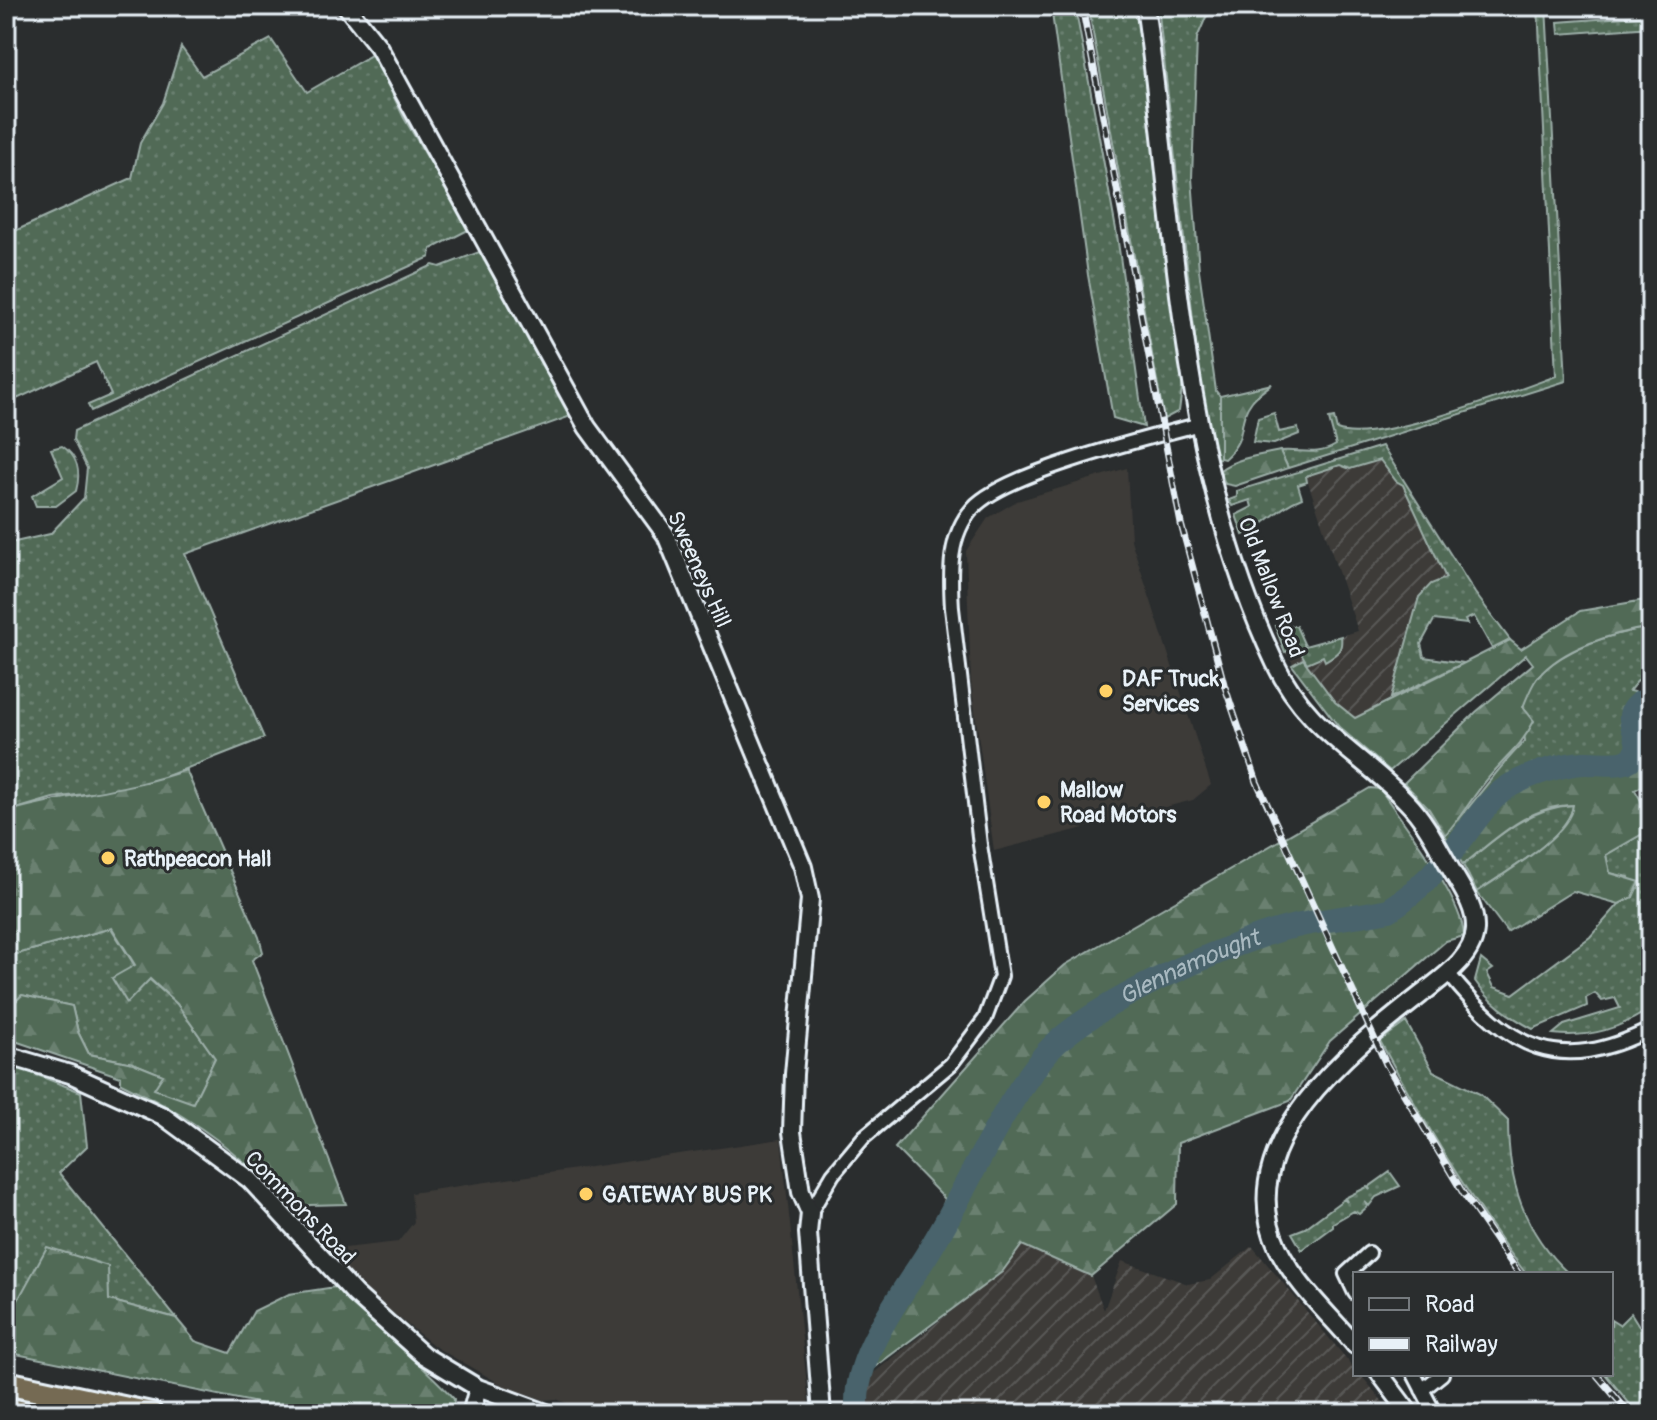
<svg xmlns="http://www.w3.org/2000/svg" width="1657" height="1420" viewBox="0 0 1657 1420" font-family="Pangolin,sans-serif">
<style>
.built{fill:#3d3b38}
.industrial{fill:url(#industrial-furrows)}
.grass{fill:url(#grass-dots);stroke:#9caea8;stroke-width:2}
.forest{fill:url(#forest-firs);stroke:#9caea8;stroke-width:2}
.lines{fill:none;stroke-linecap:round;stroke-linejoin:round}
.river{stroke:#48646c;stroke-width:24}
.street-casing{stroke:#e8f1f8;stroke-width:18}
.secondary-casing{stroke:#e8f1f8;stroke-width:22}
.highway-casing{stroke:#e8f1f8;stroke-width:28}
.street{stroke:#2a2d2e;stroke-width:12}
.secondary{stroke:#2a2d2e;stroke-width:16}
.highway{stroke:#746b52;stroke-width:22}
.rail-casing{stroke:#e8f1f8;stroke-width:7}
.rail{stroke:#2a2d2e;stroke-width:4;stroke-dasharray:12;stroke-linecap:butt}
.poi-dot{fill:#ffd166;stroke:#2a2d2e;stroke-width:3}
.labels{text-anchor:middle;stroke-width:6;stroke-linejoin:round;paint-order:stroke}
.street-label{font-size:22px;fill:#e8f1f8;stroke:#2a2d2e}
.poi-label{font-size:22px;font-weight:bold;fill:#e8f1f8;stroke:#2a2d2e;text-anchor:start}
.water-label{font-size:24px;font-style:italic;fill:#a8b9c0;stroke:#2a2d2e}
</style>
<defs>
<pattern id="industrial-furrows" width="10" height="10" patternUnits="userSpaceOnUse" patternTransform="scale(2)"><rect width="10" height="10" fill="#3d3b38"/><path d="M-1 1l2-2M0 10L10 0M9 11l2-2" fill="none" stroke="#595856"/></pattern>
<pattern id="grass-dots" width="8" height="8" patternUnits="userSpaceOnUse" patternTransform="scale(2)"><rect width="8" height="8" fill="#516a57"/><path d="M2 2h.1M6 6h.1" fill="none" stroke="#6a8070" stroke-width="1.8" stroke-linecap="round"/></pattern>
<pattern id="forest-firs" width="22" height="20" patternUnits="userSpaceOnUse" patternTransform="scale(2)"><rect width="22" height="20" fill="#516a57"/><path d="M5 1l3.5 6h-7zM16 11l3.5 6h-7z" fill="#6a8070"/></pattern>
</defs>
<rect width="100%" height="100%" fill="#2a2d2e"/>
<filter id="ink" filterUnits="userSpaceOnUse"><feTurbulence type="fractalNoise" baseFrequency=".0125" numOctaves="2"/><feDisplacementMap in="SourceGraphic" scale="16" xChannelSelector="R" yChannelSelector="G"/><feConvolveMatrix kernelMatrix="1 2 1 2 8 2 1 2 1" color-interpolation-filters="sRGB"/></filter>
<g filter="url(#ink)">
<path class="built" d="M1127,468L1131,540L1211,785L1193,800L994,851L971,682L966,551L988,518L1017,501Z
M781,1139L810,1414H665L657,1409L631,1406L617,1414H594L556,1399L544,1400L504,1386L437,1348L360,1287L327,1250L398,1242L414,1222L411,1193Z"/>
<path class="industrial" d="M1382,446L1474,616L1465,620L1467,624L1415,618L1391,698L1339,727L1285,652L1358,631L1304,470Z
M1022,1244L1091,1276L1104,1310L1122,1261L1188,1284L1210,1280L1252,1246L1355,1369V1374H1360L1393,1414H865L866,1379L1001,1272Z"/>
<path class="grass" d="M1051,6H1075L1117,235L1144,427L1113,418L1088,275Z
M1088,6H1139L1183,381L1179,411L1164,419Z
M1158,6H1224L1206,17L1197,38L1192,178L1199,270L1216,391L1220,396V458L1216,459L1202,400Z
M1538,6H1546L1566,381L1288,468L1280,451C1301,449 1316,457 1336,445L1329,419L1334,418L1337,430C1376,445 1512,392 1556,376Z
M1651,15V27L1559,34L1558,22Z
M271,39L307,92L373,54L404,118L470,229L431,249L430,257L91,411L88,405L111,395L96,362L6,404V235L132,178L140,143L163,103L181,47L202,76Z
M482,251L571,416L185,554L264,738L139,787L53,798L6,812V544L50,534L84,498L87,468L73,440L74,431L433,265L440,267Z
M1274,413L1279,432L1298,428L1299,434L1274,444L1253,442L1258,418Z
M62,446C78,456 81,473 76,491L56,506H36L32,496L63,477L51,449Z
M1382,446L1475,593L1510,640L1493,650L1474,616L1465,620L1467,624L1434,620L1421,644L1424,657L1464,663L1391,698L1419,597L1431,584L1446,578L1403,485L1396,481L1380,460L1350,469L1340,465L1306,476L1307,482L1298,485L1302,498C1276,508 1270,523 1243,535L1236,515L1252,507L1250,500L1232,506L1229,500L1237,497V491Z
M1275,626H1296L1305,646L1341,636C1343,651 1337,654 1325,661L1323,656L1307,663L1298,648L1285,652Z
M1651,627V665L1629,691L1651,696V737L1628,764C1607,761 1586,757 1566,762C1520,772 1480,813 1451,845L1445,835C1473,805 1495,770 1525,741C1524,731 1522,720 1523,710C1529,656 1608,634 1651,627Z
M1573,805C1570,837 1503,873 1477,892L1463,865C1496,838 1529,807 1573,805Z
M1651,829V1008C1620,1029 1590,1038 1553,1034L1564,1025L1620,1008L1615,998L1602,1001L1595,993L1586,998L1587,1006L1533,1029C1509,1016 1490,1003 1475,981L1481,959L1493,969L1487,973L1494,987L1513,994L1590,937L1619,904L1633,897L1629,877L1610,873L1606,855Z
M111,928L135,966L127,1002L149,979L177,1004L215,1058L193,1104L153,1089L162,1075L133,1063L89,1054L78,1032L72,1006L22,995L6,1011V957Z
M1406,1022L1433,1071L1480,1094L1508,1121C1508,1181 1523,1232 1569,1274H1526C1470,1201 1424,1122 1380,1041Z
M6,1063L81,1092L87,1146L59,1173L176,1318L109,1300L17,1301L6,1291Z
M1390,1172L1400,1186L1376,1197L1369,1206L1365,1202L1367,1207L1359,1214L1354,1211L1333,1223V1227L1302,1250L1292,1233L1305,1228L1344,1199L1347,1202L1345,1198L1367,1187L1370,1190L1369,1187Z
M1631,1313L1651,1345V1414H1638L1605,1374H1611V1320L1619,1325Z"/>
<path class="forest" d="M1272,384C1266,389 1256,395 1252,401C1235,423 1250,436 1224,459L1220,458V396Z
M1280,451L1288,468L1235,486L1225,484L1220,470C1236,458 1260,455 1280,451Z
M1651,599V627C1613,633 1563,647 1537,678C1531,686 1527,698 1523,707L1534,721C1523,744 1507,756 1491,775C1474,794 1462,816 1445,835L1429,809L1404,783L1476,712L1533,664L1526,655L1390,771L1339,727L1292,665L1303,659L1335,702L1355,718L1510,640L1521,649L1580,611Z
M1651,737V781L1635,790L1651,818V829L1606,855L1610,873L1640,882L1633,897L1619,904L1573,891L1507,932L1477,892C1503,874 1570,836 1573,805C1529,805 1495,839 1463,865L1451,845C1480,813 1520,772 1566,762C1586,757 1607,761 1628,764Z
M186,770L259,937L263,952L252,960L346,1204L310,1205L291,1212C272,1201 261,1177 244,1162C206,1128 166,1105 121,1083V1077L6,1038V1011L22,995L72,1006L78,1032L89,1054L133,1063L163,1075L154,1089L193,1103L215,1058L177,1004L150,979L127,1003L112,978L135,965L112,928L6,957V812C66,794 127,791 186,770Z
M1370,788L1380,789C1402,821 1463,899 1464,936L1446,941L1330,1041L1290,1101L1178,1143L1177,1204L1091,1276L1022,1245L1002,1272L852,1384L925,1261L945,1199L895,1148L1025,1001L1065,965Z
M47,1247L108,1266L109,1300L176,1318L195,1341L230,1353L254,1311L289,1294L335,1287C373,1326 418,1359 454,1399L453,1414H312L6,1352V1291L18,1300Z"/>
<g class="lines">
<path class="river" id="s1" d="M858,1414C849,1361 902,1295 929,1251C969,1186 994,1119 1043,1057C1083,1007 1223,945 1287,928C1321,919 1355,917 1389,910C1416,893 1445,863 1463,837C1480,815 1493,792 1519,781C1537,772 1565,764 1584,763C1598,762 1622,768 1632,758C1652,737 1607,713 1651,698"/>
<defs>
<path id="street" d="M1448,973C1509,1049 1558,1076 1651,1029
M810,1213L833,1174L864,1137L951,1064L985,1019L1001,976L980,845L952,608C950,574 948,535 973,508C1004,473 1147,438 1197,425
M1355,1293L1346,1274L1369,1253
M1414,1374L1435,1414
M1422,1390L1442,1374"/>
<path id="secondary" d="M346,6L378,46L587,427L666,535L803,867L810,899L794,1074L792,1132L801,1192L810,1213L808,1233L822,1414
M1145,6C1177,227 1177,457 1275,663C1307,730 1359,752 1407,802C1426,821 1439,849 1453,873C1463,890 1476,909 1475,929C1474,957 1443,977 1423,993C1354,1047 1228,1144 1278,1248C1296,1285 1329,1314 1355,1345
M6,1055L70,1074L163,1116L250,1180L355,1294L423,1355L478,1388L549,1414
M1380,1374L1410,1414
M471,1414L478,1388"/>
<path id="highway" d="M6,1383L151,1414
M6,1409L28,1414"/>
</defs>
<use href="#street" class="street-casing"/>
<use href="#secondary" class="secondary-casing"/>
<use href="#highway" class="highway-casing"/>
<use href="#street" class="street"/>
<use href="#secondary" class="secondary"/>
<use href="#highway" class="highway"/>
<defs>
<path id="rail" d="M1082,6L1181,524L1224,684L1257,782L1386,1064L1463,1193L1519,1274
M1596,1374L1630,1414"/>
</defs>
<use href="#rail" class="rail-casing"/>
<use href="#rail" class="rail"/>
</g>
</g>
<g class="poi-dot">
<circle cx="1106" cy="691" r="8"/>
<circle cx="1044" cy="802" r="8"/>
<circle cx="108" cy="858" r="8"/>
<circle cx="586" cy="1194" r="8"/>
</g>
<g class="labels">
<g class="street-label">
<text transform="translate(700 569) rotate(66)" y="8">Sweeneys Hill</text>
<text transform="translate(1272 587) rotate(69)" y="8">Old Mallow Road</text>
<text transform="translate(301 1207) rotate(46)" y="8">Commons Road</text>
</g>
<g class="poi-label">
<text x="1122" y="686">DAF Truck<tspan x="1122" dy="25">Services</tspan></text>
<text x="1060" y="797">Mallow<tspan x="1060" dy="25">Road Motors</tspan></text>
<text x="124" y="866">Rathpeacon Hall</text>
<text x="602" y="1202">GATEWAY BUS PK</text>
</g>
<g class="water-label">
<text dy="8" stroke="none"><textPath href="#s1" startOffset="580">Glennamought</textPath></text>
</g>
</g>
<rect width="1657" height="1420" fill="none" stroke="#2a2d2e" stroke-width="32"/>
<rect x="16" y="16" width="1625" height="1388" fill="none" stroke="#e8f1f8" stroke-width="3" filter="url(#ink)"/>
<rect x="1353" y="1272" width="260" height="104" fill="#2a2d2e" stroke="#767b7f" stroke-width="2"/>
<rect x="1369" y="1298" width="40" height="12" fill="#2a2d2e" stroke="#767b7f" stroke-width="2"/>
<text x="1425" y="1312" font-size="24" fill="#e8f1f8">Road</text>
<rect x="1369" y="1338" width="40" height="12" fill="#e8f1f8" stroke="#767b7f" stroke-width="2"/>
<text x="1425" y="1352" font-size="24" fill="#e8f1f8">Railway</text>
</svg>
